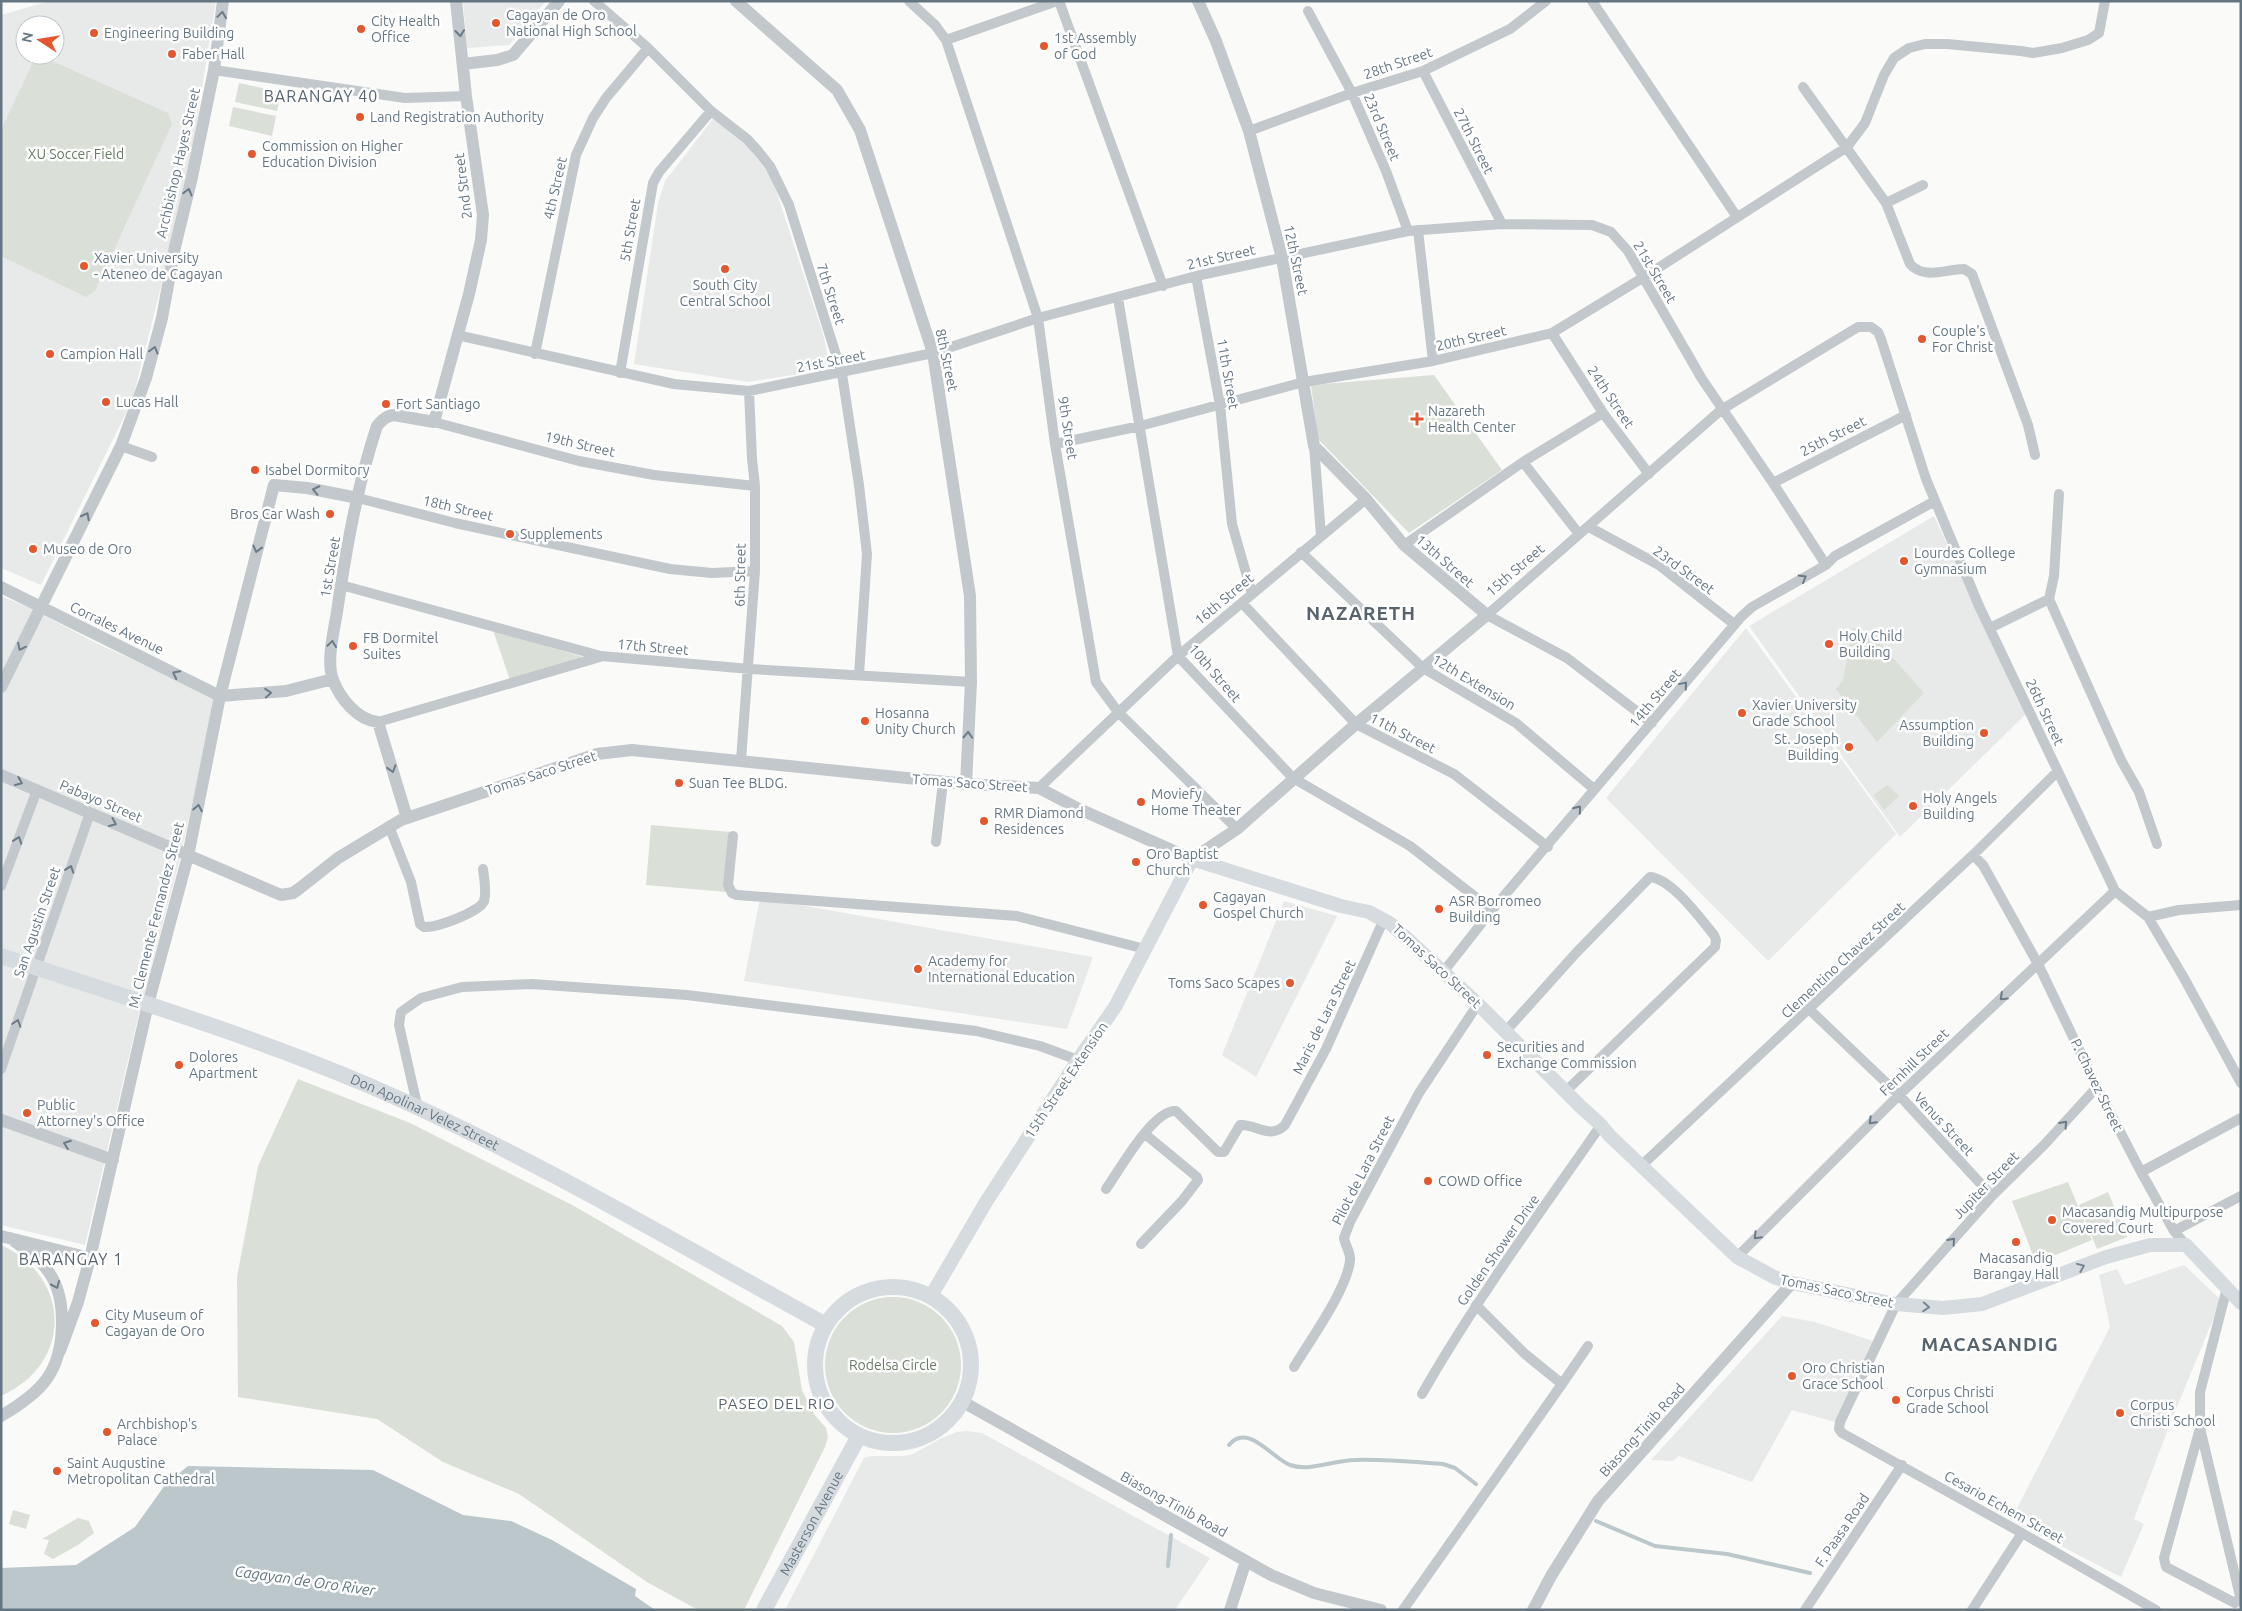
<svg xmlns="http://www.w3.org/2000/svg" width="2242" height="1611" viewBox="0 0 2242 1611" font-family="Ubuntu,sans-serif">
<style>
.built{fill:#e8e9e9;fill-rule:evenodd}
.green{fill:#dadfd7}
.water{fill:#bbc7cb}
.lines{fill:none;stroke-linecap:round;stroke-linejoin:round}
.stream{stroke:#bbc7cb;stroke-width:4}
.minor{stroke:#c3c8cc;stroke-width:10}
.tertiary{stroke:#c3c8cc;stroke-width:12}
.secondary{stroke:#d6dbdf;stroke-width:14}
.primary{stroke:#d6dbdf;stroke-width:16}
.oneway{stroke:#6a7a87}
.oneway2{stroke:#768591}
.poi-dot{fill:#e4572e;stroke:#fff;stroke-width:2}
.labels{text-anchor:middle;stroke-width:5;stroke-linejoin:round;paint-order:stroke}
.poi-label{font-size:14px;fill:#657683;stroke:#fff;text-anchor:start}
.street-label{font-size:14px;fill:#657683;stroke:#fff}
.park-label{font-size:14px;fill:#687a64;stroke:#fff}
.neighbourhood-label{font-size:15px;letter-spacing:1px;fill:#57646e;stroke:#fff}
.water-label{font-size:15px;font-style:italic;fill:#60757c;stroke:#fff}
.quarter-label{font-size:16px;letter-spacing:1px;fill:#57646e;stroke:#fff}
.district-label{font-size:19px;font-weight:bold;letter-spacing:1px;fill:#57646e;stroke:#fff}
</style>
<rect width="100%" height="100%" fill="#fafaf8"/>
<path class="built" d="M50,1H216L186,189L132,401L41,585L1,568V15ZM25,25H55V55H25Z
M463,1H546L509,45L467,48Z
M713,119L748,144L770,172L823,334L831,369L748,382L634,364L658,203L665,181Z
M1934,516L2026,714L1900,837L1749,626Z
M1,596L30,608L96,643L216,698L180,858L139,1013L85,1245L1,1225Z
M1746,628L1896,834L1768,961L1606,798Z
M760,898L1093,957L1067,1029L744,981Z
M1284,901L1337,916L1256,1077L1222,1055Z
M2184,1265L2221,1300L2170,1424L2134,1519L2144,1524L2121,1577L2011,1520L2110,1327L2099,1275L2117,1269L2125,1285Z
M1782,1316L1815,1322L1873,1341L1835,1422L1792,1410L1752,1482L1679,1456L1673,1461L1651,1460Z
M966,1431L982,1433L1210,1558L1175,1610H785L864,1458L871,1456H904L913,1454L940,1439L957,1432Z"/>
<path class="green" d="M43,57L168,113L172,124L95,291L86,297L1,256V130L35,58Z
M239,83L281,92L277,111L235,102Z
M233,107L276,116L272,136L229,126Z
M1434,375L1502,470L1409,533L1318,439L1311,385Z
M1853,628L1872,634L1924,693L1877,742L1836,689L1843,680Z
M493,630L583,657L510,680Z
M1887,785L1899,796L1884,810L1874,795Z
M651,825L731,832L726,892L646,885Z
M298,1079L410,1123L574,1206L782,1326L794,1342L802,1390L814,1414L826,1428L828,1437L825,1447L744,1610H698L647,1582L519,1494L443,1462L377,1419L238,1397L237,1277L258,1166Z
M2068,1182L2092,1240L2036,1263L2012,1201Z
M2108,1192L2127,1237L2097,1249L2079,1205Z
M1,1245C72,1277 73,1364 1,1396Z
M825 1365a68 68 0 1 1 136 0a68 68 0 1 1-136 0Z
M13,1510L30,1515L26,1529L9,1524Z
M78,1518L89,1521L94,1533L78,1545L53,1559L44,1554L49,1540L42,1539Z"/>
<path class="water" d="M188,1466L373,1470L463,1515L511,1521L552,1540L636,1589L635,1596L655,1610H1V1568L76,1565L135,1527L165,1485Z"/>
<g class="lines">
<path class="stream" d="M1229,1445C1247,1422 1272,1458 1290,1465C1310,1472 1334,1460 1355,1460C1384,1459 1414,1462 1443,1464L1455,1468L1476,1484
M1596,1521L1655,1546L1727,1554L1810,1573
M1168,1566L1171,1535"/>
<path class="minor" d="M594,1L648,48L711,111L747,139L758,151L770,166L789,205L842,374L859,485L867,554L859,675
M909,1L935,25L946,40L1038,318L1055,444L1096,682L1118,712L1237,829
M1059,1L1163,286
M1592,1L1737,217
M1308,11L1352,93L1386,171L1408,231
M946,40L1057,1
M214,70L405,98L466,96
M1423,71L1502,224
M1803,87L1886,203L1910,264C1924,280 1946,269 1964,269L1972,274L2028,425L2035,455
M1249,131L1352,93L1423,71L1510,29L1546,1
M1886,203L1923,185
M1418,230L1433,361
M1196,276L1220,405L1232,524L1252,594
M1118,298L1178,656L1293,778L1410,846L1492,910
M1552,333L1603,413L1649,474
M457,335L674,384L749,391L933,353L1038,318L1196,276L1408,231L1502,224L1592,225L1611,232L1628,251L1702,379L1773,483L1826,565
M535,354L576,155L593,118L606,98L648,48
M620,373L653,183L659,172L711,111
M434,422L579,461L654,475L755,486
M1055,444L1140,426L1304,382L1433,361L1552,333L1644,277L1847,147L1865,123L1884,75L1894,58L1909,48L1925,44H1947L2021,51L2033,53L2062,48L2088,40L2099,33L2105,1
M121,446L152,457
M1314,446L1321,535
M1523,462L1579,534
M1773,483L1906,415
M2059,494L2054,576L2049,599L2121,760L2139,792L2157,844
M358,498L455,523L670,569L712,573L755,571
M1589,527L1659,565L1734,624
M1404,545L1523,462L1603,413
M1301,552L1423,668L1516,723L1594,789
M341,585L601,656L750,669L971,682
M1242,603L1356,724L1454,774L1548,847
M1990,628L2049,599
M378,722L600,657
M1652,723L1567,658L1487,615L1721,410L1858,327H1871L1878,332L1881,339L1926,479L1979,606L2115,891L2148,917L2184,978L2241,1083
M741,760L755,571V486L752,459L749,391
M1039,788L1178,656L1366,499
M389,826L411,882L420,924L424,927C436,928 480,912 484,901C487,891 484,878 483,869
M733,836L728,885L732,893L737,895L1017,916L1145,949
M936,842L943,782
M1973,855L1983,865L2038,964L2097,1087L2141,1172L2174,1231L2186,1245
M1,886L37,790
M2148,917L2179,910L2241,905
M1444,971L1492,910L1741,617L1752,607L1826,565L1835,556L1935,501
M1810,1010L1899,1095L1992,1196
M1505,1032L1576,953L1650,877C1672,879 1700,918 1714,935L1716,940L1715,947L1566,1091
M1,1069L90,813
M2097,1087L2044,1145L1992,1196L1896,1304L1840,1422L1839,1429L1842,1433L2022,1533L2156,1610
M418,1109L399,1025L401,1012L421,998L462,987L532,984L687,995L976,1031L1040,1046L1078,1060
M1642,1165L1973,855L2058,771
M2141,1172L2241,1118
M1106,1189C1119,1171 1153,1109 1176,1111L1218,1152H1224L1240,1125C1257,1124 1270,1140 1285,1125L1326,1049L1384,919
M2174,1231L2241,1196
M1141,1244L1182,1201L1198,1180L1197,1177L1145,1134
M1737,1257L1899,1095L2115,891
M1294,1367C1309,1342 1348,1288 1350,1260C1351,1253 1345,1245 1344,1238L1350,1222L1419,1093L1478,1004
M1562,1384L1588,1346
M1422,1394C1475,1301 1540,1213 1601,1125
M2200,1428L2164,1558L2166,1567L2235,1603L2239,1599L2240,1596L2200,1428V1392L2227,1288
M1403,1610L1562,1384L1525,1354L1476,1305
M1805,1610L1902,1465
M1972,1610L2022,1533"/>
<path class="tertiary" d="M736,1L837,90L860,130L933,353L970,596L971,682L966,784
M463,64L497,60L513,55L559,1
M1,587L220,696
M1,687L121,446L146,378L162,318L175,247L192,177L214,70L223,1
M220,696L286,691L333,679
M1,775L281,895L293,893L300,888L338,858L401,820L597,754L632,750L966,784L1039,788L1079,809L1192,859L1237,829L1356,724L1487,615L1404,545L1366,499L1314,446L1282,258L1249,131L1216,41L1198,1
M407,818L378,722C357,720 340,698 333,680C326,661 334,631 337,612C346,550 357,486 377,426C382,420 386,416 394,415L434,422L469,294L481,240L483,215L466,96L456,1
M1,1120L113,1160
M1,1236L90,1258
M60,1351L78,1302L90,1258L148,1004L188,856L220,696L274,485L307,488L358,498
M963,1402L1271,1575L1314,1593L1381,1610
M1,1416C42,1392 62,1372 62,1322C62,1305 60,1289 50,1274C41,1259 25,1249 10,1238
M1230,1610L1246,1561
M1533,1610L1551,1576L1598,1501L1792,1283"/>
<path class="secondary" d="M931,1296L986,1202L1078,1060L1115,1007L1192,859L1341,906L1369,912L1391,924L1478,1004L1581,1107L1601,1125L1609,1135L1737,1257L1774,1277L1792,1283L1896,1304L1943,1308L1982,1304L2106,1257L2150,1245H2186L2241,1303"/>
<g class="primary">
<path id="s1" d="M1,956C125,997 250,1035 370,1086C527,1154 676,1243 826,1325"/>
<circle cx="893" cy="1365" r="78"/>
<path id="s2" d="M764,1610L859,1436"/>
</g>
</g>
<defs><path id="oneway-chevron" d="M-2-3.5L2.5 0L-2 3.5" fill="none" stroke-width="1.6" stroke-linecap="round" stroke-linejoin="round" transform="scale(1.25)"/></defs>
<g class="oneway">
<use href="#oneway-chevron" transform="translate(222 15) rotate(-82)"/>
<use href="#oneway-chevron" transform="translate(460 33) rotate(84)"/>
<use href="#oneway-chevron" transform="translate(188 192) rotate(-75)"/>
<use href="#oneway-chevron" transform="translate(154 350) rotate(-75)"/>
<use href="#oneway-chevron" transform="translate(316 490) rotate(-168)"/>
<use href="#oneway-chevron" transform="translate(86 516) rotate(-63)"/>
<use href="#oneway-chevron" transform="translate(257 549) rotate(104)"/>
<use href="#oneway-chevron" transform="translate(1803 578) rotate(-30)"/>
<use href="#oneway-chevron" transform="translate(332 644) rotate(-82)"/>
<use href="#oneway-chevron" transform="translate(21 647) rotate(116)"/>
<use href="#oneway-chevron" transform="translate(176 674) rotate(-153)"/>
<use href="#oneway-chevron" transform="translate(1684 685) rotate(-50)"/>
<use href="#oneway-chevron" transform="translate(268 693) rotate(-4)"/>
<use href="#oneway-chevron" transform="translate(968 735) rotate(-87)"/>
<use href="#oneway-chevron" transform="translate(392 769) rotate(73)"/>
<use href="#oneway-chevron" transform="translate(19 782) rotate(23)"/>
<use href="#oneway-chevron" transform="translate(198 808) rotate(-79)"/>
<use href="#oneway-chevron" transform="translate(1578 809) rotate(-51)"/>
<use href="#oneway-chevron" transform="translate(113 823) rotate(23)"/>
<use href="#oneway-chevron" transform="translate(18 840) rotate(-70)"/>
<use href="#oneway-chevron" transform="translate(70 869) rotate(-71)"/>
<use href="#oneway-chevron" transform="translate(2003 997) rotate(137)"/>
<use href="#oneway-chevron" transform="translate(17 1023) rotate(-72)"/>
<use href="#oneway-chevron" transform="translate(1872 1121) rotate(135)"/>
<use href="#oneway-chevron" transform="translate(2064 1124) rotate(-48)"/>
<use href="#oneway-chevron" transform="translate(67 1144) rotate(-160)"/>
<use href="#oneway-chevron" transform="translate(1757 1236) rotate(135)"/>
<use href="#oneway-chevron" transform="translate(1952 1241) rotate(-48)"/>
<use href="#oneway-chevron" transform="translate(56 1285) rotate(66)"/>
</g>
<g class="oneway2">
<use href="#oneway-chevron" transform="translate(2081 1267) rotate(-22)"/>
<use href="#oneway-chevron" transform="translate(1926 1307) rotate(4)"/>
</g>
<g class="poi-dot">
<circle cx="496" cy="23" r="5"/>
<circle cx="361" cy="29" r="5"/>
<circle cx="94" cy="33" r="5"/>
<circle cx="1044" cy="46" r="5"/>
<circle cx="172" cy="54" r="5"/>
<circle cx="360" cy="117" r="5"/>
<circle cx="252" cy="154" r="5"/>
<circle cx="84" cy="266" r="5"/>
<circle cx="725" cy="269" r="5"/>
<circle cx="1922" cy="339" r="5"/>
<circle cx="50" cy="354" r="5"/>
<circle cx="106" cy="402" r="5"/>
<circle cx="386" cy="404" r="5"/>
<path d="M1414.5 411.5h5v5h5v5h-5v5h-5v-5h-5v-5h5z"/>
<circle cx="255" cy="470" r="5"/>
<circle cx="330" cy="514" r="5"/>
<circle cx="510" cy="534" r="5"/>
<circle cx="33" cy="549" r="5"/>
<circle cx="1904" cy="561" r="5"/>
<circle cx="1829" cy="644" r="5"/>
<circle cx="353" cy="646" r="5"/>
<circle cx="1742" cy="713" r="5"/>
<circle cx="865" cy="721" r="5"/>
<circle cx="1984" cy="733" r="5"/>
<circle cx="1849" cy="747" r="5"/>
<circle cx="679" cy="783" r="5"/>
<circle cx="1141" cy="802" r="5"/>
<circle cx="1913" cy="806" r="5"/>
<circle cx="984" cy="821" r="5"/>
<circle cx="1136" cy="862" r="5"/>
<circle cx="1203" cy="905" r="5"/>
<circle cx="1439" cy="909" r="5"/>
<circle cx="918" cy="969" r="5"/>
<circle cx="1290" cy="983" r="5"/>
<circle cx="1487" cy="1055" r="5"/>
<circle cx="179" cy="1065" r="5"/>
<circle cx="27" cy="1113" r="5"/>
<circle cx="1428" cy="1181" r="5"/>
<circle cx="2052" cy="1220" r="5"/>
<circle cx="2016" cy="1242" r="5"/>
<circle cx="95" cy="1323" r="5"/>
<circle cx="1792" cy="1376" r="5"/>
<circle cx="1896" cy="1400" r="5"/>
<circle cx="2120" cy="1413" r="5"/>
<circle cx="107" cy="1432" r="5"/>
<circle cx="57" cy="1471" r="5"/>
</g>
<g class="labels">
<g class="poi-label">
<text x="506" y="20">Cagayan de Oro<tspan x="506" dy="16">National High School</tspan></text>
<text x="371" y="26">City Health<tspan x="371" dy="16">Office</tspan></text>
<text x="104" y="38">Engineering Building</text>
<text x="1054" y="43">1st Assembly<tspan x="1054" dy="16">of God</tspan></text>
<text x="182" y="59">Faber Hall</text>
<text x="370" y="122">Land Registration Authority</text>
<text x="262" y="151">Commission on Higher<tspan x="262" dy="16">Education Division</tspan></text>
<text x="94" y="263">Xavier University<tspan x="94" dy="16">- Ateneo de Cagayan</tspan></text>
<text x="725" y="290" text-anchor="middle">South City<tspan x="725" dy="16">Central School</tspan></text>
<text x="1932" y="336">Couple's<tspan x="1932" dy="16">For Christ</tspan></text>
<text x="60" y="359">Campion Hall</text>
<text x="116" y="407">Lucas Hall</text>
<text x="396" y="409">Fort Santiago</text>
<text x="1428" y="416">Nazareth<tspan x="1428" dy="16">Health Center</tspan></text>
<text x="265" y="475">Isabel Dormitory</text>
<text x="320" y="519" text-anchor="end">Bros Car Wash</text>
<text x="520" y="539">Supplements</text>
<text x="43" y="554">Museo de Oro</text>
<text x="1914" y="558">Lourdes College<tspan x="1914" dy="16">Gymnasium</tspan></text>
<text x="1839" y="641">Holy Child<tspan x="1839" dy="16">Building</tspan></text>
<text x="363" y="643">FB Dormitel<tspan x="363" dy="16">Suites</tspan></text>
<text x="1752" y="710">Xavier University<tspan x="1752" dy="16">Grade School</tspan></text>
<text x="875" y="718">Hosanna<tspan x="875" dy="16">Unity Church</tspan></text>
<text x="1974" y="730" text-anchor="end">Assumption<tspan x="1974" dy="16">Building</tspan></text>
<text x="1839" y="744" text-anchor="end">St. Joseph<tspan x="1839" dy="16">Building</tspan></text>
<text x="689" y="788">Suan Tee BLDG.</text>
<text x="1151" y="799">Moviefy<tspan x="1151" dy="16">Home Theater</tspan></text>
<text x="1923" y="803">Holy Angels<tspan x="1923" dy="16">Building</tspan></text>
<text x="994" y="818">RMR Diamond<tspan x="994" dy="16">Residences</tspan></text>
<text x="1146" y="859">Oro Baptist<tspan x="1146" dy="16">Church</tspan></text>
<text x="1213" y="902">Cagayan<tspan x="1213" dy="16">Gospel Church</tspan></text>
<text x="1449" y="906">ASR Borromeo<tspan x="1449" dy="16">Building</tspan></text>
<text x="928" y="966">Academy for<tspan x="928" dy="16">International Education</tspan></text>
<text x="1280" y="988" text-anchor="end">Toms Saco Scapes</text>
<text x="1497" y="1052">Securities and<tspan x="1497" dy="16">Exchange Commission</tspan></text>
<text x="189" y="1062">Dolores<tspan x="189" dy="16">Apartment</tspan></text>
<text x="37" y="1110">Public<tspan x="37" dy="16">Attorney's Office</tspan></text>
<text x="1438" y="1186">COWD Office</text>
<text x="2062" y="1217">Macasandig Multipurpose<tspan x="2062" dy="16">Covered Court</tspan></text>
<text x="2016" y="1263" text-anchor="middle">Macasandig<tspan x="2016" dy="16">Barangay Hall</tspan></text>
<text x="105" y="1320">City Museum of<tspan x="105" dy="16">Cagayan de Oro</tspan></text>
<text x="1802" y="1373">Oro Christian<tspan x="1802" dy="16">Grace School</tspan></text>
<text x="1906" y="1397">Corpus Christi<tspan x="1906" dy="16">Grade School</tspan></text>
<text x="2130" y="1410">Corpus<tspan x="2130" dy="16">Christi School</tspan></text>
<text x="117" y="1429">Archbishop's<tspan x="117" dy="16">Palace</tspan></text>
<text x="67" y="1468">Saint Augustine<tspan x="67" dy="16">Metropolitan Cathedral</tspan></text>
</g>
<g class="street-label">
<text transform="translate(1398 63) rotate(-19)" y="5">28th Street</text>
<text transform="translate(1382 127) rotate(67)" y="5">23rd Street</text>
<text transform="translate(1474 141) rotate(63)" y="5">27th Street</text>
<text transform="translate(178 163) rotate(-77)" y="5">Archbishop Hayes Street</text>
<text transform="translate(463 186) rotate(-97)" y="5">2nd Street</text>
<text transform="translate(555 188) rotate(-77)" y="5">4th Street</text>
<text transform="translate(630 230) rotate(-80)" y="5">5th Street</text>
<text transform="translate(1221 257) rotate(-13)" y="5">21st Street</text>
<text transform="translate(1296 260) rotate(78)" y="5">12th Street</text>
<text transform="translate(1655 272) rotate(59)" y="5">21st Street</text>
<text transform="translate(831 294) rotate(72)" y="5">7th Street</text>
<text transform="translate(1471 338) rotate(-13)" y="5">20th Street</text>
<text transform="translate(947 360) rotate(78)" y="5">8th Street</text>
<text transform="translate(831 361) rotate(-11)" y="5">21st Street</text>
<text transform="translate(1228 374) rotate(80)" y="5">11th Street</text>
<text transform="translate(1611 397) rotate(56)" y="5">24th Street</text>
<text transform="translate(1068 428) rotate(81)" y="5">9th Street</text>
<text transform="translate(1833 436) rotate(-27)" y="5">25th Street</text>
<text transform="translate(580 444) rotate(13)" y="5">19th Street</text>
<text transform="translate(458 508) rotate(13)" y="5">18th Street</text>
<text transform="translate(1445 561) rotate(41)" y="5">13th Street</text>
<text transform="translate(330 567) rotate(-80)" y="5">1st Street</text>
<text transform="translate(1515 570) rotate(-41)" y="5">15th Street</text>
<text transform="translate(1684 570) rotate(36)" y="5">23rd Street</text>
<text transform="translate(740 575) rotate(-89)" y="5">6th Street</text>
<text transform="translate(1224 599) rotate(-40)" y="5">16th Street</text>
<text transform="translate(117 628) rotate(26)" y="5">Corrales Avenue</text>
<text transform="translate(653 647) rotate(5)" y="5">17th Street</text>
<text transform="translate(1215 673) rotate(49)" y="5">10th Street</text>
<text transform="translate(1474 682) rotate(31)" y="5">12th Extension</text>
<text transform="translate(1655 698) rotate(-50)" y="5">14th Street</text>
<text transform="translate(2045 712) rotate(65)" y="5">26th Street</text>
<text transform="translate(1403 733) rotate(27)" y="5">11th Street</text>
<text transform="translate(541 773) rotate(-18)" y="5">Tomas Saco Street</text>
<text transform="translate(970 783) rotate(4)" y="5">Tomas Saco Street</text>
<text transform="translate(101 801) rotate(23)" y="5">Pabayo Street</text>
<text transform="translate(156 915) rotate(-76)" y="5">M. Clemente Fernandez Street</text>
<text transform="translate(37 922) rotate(-71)" y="5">San Agustin Street</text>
<text transform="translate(1843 960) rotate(-43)" y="5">Clementino Chavez Street</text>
<text transform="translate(1437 966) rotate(43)" y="5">Tomas Saco Street</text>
<text transform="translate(1324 1017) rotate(-64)" y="5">Maris de Lara Street</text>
<text transform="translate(1914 1062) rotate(-44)" y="5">Fernhill Street</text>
<text transform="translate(1066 1080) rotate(-56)" y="5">15th Street Extension</text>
<text transform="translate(2097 1085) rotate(64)" y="5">P. Chavez Street</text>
<text dy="5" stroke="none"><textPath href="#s1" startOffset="452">Don Apolinar Velez Street</textPath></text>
<text transform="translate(1944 1124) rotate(47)" y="5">Venus Street</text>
<text transform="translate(1363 1170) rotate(-63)" y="5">Pilot de Lara Street</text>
<text transform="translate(1986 1185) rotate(-46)" y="5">Jupiter Street</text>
<text transform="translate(1498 1250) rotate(-55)" y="5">Golden Shower Drive</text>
<text transform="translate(1837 1291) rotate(12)" y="5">Tomas Saco Street</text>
<text transform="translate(1642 1430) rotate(-48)" y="5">Biasong-Tinib Road</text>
<text transform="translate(1174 1504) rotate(29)" y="5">Biasong-Tinib Road</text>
<text transform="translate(2004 1507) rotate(29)" y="5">Cesario Echem Street</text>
<text dy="5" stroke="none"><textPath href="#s2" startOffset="99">Masterson Avenue</textPath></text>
<text transform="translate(1842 1530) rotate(-56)" y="5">F. Paasa Road</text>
</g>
<g class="park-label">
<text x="76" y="159">XU Soccer Field</text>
<text x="893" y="1370">Rodelsa Circle</text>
</g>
<g class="neighbourhood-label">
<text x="777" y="1409">PASEO DEL RIO</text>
</g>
<g class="water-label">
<text transform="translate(305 1581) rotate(8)" y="5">Cagayan de Oro River</text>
</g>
<g class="quarter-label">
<text x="321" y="102">BARANGAY 40</text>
<text x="71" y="1265">BARANGAY 1</text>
</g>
<g class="district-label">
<text x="1361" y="620">NAZARETH</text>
<text x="1990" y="1351">MACASANDIG</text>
</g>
</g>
<rect width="2242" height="1611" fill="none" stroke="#657683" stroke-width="5"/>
<g transform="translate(40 40) rotate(282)"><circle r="24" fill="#ffffff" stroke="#c1c8cd"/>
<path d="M0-4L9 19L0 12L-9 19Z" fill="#e4572e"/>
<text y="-8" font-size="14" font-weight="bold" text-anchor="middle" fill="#657683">N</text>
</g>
</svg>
